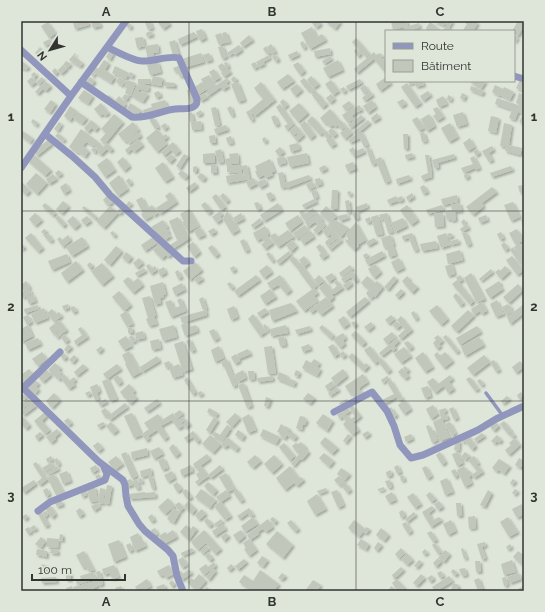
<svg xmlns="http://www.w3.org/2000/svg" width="545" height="612" viewBox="0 0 545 612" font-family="Raleway,sans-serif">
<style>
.building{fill:#c1c7bb;filter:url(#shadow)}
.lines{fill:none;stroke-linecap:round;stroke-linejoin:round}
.service{stroke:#9196bd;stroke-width:3.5}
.minor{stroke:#9196bd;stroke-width:7}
.grid{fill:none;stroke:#323430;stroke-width:1;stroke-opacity:0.55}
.neatline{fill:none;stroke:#323430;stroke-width:1.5}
.grid-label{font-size:13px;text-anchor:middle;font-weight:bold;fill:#323430}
</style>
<defs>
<filter id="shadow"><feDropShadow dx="2" dy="2" stdDeviation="1" flood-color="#0004"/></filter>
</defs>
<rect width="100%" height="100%" fill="#dee5d9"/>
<path class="building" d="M81,21H88L89,25L75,29L73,23Z
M91,21H99L101,26L93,28Z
M150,21L153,28L148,30L145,22Z
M157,21H168L170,24L163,29Z
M314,21H319L321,24L316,28L312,23Z
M325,21H341L335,29Z
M391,21H407L409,31H405L404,27L393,30Z
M433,21H447L444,26Z
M449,21H453L449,27L450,31H443Z
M466,21H474L478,23L473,31H465L463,30L467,24L465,23Z
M518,21L524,24V26L518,36L514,34V31H512Z
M48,22L56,33L49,38L41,26Z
M430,22L437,27L438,31H427L426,28Z
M129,23L132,26L130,29L126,26Z
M419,23L420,27L415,29V31H410L409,26Z
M312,27L317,37L322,34L326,40L310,49L301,33Z
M202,29L206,38L200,41L196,31Z
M151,31L153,35L147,37L146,33Z
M194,32L197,37L180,45L178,39Z
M226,32L230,42L225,43L222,33Z
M221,33L225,43L219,45L215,35Z
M249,35L253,40L243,47L240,43Z
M514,35L518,38L514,43Z
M143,37L145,46L137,48L135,38Z
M356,38L370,54L366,57L352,42Z
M50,39L52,43L45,46L43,42Z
M175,40L179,54L173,55L169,42Z
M303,41L306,47L303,49L300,43Z
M158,44L159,52L153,53L154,59L148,60L145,46Z
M271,44L276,52L272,54L267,47Z
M239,45L242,50L235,55L233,53L229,56L227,53Z
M223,46L227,57L222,59L218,47Z
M266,46L270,53L268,55L263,49Z
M40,47L46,53L41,58L35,53Z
M330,48L331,54L315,57L314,51Z
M357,48L361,54L358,57L354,51Z
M110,50L114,53L110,60L106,57Z
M297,51L299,55L290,59L288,55Z
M374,52L376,55L380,53L383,56L381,57L386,64V74L374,59L357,73L354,69Z
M75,53L76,54L74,56L83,63L80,67L69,60Z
M201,53L204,62L184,68L182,59Z
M209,53L212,60L206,62L203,55Z
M275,54L279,59L276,62L272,57Z
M269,55L270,58L263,62L265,64L259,67L256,62Z
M330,56L332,59L324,64L322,61Z
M104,60L109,63L105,70L115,77L111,83L95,73L93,77L91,75L96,67L98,69Z
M338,60L343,70L328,77L323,68Z
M22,61L29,67L26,70L23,68L21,70V62Z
M66,61L71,64L68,68L63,65Z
M158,62L161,72L150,75L147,65Z
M227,62L229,67L227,68L231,72L224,77L221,73L226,69L224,63Z
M255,62L258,67L254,69L251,64Z
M298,62L305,71L300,75L293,65Z
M222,63L226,68L221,71L218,66Z
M63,65L67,69L61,74L58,70Z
M181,65L185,75L180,77L177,71L175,72L173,68Z
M115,66L129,73L126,79L112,73Z
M55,68L58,72L55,75L52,71Z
M214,69L220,78L214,81L209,72Z
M34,72L37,75L34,78L31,75Z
M130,72L134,74L132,78L128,76Z
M288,74L294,81L282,89L277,82Z
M209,75L215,86L207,90L201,79Z
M153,76L163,78L161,86L151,84Z
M234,76L237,80L234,83L231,79Z
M311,76L319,84L314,88L307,80Z
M32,77L36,82L31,86L27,81Z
M42,77L44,80L39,85L36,82Z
M90,77L95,81L91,86L86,82Z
M119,77L126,81L122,86L116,82Z
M386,77V81H390L391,83L380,91L376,84Z
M227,78L229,81L226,83L229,86L223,90L221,87L208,96L206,92Z
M304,78L315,91L312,93L309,90L308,91L300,81Z
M138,79H151V84H138Z
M360,79L362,83L348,90L346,86Z
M127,80L136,83L131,96L125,93L127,88L124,87Z
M331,80L339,91L333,95L325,84Z
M520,80L524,83V92L516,88Z
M45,81L51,86L46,91L43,89L38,94L35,92Z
M408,81H423L424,85L416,87L415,83L409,84Z
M469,81H486L481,89Z
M164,82L175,83V87L164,86Z
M202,82L207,89L198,95L193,88Z
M238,82L245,100L238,102L231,84Z
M261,82L275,100L255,116L250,111L254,119L251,121L246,112L250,110L263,99L254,88Z
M407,83L421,103L415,107L401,87Z
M137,84L141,86L138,92L141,93L142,91L148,94L143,102L132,96L135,90Z
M142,84L149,86L148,91L140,89Z
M297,84L302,90L295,96L290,89Z
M365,85L369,91L364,94L360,88Z
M495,85L503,89L499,96L492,92Z
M471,86L484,91L482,95L470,90Z
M344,87L346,91L343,93L340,89Z
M504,87L514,92L510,100L500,95Z
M191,89L194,103L190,104L187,90Z
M84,90L93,96L88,104L78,98Z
M159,91L161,96L156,98L154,93Z
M370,91L373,95L365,101L362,98Z
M428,91L431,95L423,101L420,96Z
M317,92L327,104L322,108L312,95Z
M205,93L208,97L201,101L198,97Z
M462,93L466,95L464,100L460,98Z
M519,93L524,95V106L516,103Z
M125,94L129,96L126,101L122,98Z
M331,94L335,99L330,103L326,98Z
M109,95L115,101L119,96L126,104L121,110L107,97Z
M448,95L452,97L451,101L447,100Z
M443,96L447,104L439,107L436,100Z
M497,98L524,107V124L519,122L523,114L518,112L515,120L509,118L512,110L495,104Z
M283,99L288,105L284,108L280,102Z
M403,99L406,104L401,107L397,102Z
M51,100L56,104L50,113L44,109Z
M165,100L168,108L144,115L143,110L152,107L151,104Z
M372,100L376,107L368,113L363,106Z
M349,101L353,106L346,111L342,106Z
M101,103L109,113L105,116L103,114L100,116L94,109Z
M130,103L141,110L138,115L127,109Z
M299,103L308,113L298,122L289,111Z
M280,104L294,124L287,130L284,126L288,124L276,107Z
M359,105L362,110L358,112L355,108Z
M70,106L77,111L70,121L64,116Z
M231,106L234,115L231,116L227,108Z
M216,107L220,125L215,126L211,108Z
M354,107L357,112L352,116L354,119L348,123L342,115Z
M437,107L444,117L437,121L433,116L436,114L433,109Z
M330,109L341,122L342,121L346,127L341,130L338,125L335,127L333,125L330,127L326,123L325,124L320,118Z
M201,110L202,114L197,116L196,113Z
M78,112L87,118L82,124L73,118Z
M192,112L194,121L190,122L189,113Z
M463,112L467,124L457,127L453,115Z
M377,113L380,118L373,122L371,118Z
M114,114L123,122L105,144L100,140L106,133L101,129Z
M429,114L435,126L427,131L421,119Z
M275,115L279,124L275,126L271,117Z
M361,115L364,118L351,128L348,125Z
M312,116L325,131L320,135L307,121Z
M491,116L499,118L496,133L488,131Z
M153,117L159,127L155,129L149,119Z
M417,117L424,128L419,131L412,120Z
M33,119L38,123L36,126L31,122Z
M91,120L99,127L95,131L92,128L88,132L84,128Z
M368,120L370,123L356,135L353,132Z
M201,121L202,129L192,130L191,122Z
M305,121L315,135L310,139L300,125Z
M59,122L62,124L58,131L54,129Z
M133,122L139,130L131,137L139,132L141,136L129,144L127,141L125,142L118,134Z
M165,123L168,127L164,130L161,126Z
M450,123L458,137L449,142L441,128Z
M504,123L512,125L509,145L522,148L520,155L505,151L506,147L500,146Z
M226,125L228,130L216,134L214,129Z
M296,125L304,135L297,141L294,138L298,135L297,133L293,136L289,131Z
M348,127L352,133L345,139L340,133Z
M332,128L337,134L333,137L328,131Z
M81,129L97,141L103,147L107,143L113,149L110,152L107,149L101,155L97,152L99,150L100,151L94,145L93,146L86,142L83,146L89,151L85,157L78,152L77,153L69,147Z
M157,129L163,136L166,134L168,137L164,140L167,144L157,152L146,138Z
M21,130L33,138L30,143L21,136Z
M327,131L330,136L327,139L323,133Z
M362,132L368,145L364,147L360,138L350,143L348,139Z
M424,132L427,141L422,142L420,133Z
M58,133L65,139L63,142L55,136Z
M403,134H408V149H404Z
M215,135L216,143H210L209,136Z
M231,136L233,143L228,144L226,138Z
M265,137L267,141L264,143L262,139Z
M331,137L336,144L331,147L326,140Z
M470,138L475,147L468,151L463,143Z
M49,139L52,144L37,156L34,151Z
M138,139L143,145L134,152L132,149L127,153L125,150Z
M173,142L180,151L175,155L171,150L164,156L161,152Z
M298,143L300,149L291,152L289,145Z
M492,146L494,150L489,153L493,160L489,162L482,151Z
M94,147L97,149L95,153L91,150Z
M280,147L284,152L279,156L275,151Z
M353,147L355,150L351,153L349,150Z
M369,147L374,160L381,157L390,181L385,183L377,163L372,165L366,148Z
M363,148L365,152L354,157L352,153Z
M221,149L224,162L218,163L215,151Z
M477,149L480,153L476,156L473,151Z
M215,153V163H203V154Z
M238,153L239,163L226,165L225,159L230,158L229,154Z
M307,153L309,163L290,167L287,157Z
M412,153L414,157L406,159L405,155Z
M33,154L51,170L45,176L27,160Z
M171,154L175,158L170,163L166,159Z
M184,154L188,156L180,169L176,166Z
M454,154L455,158L438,163L439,167L435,169L432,160Z
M425,155H429L432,173H431L432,177L423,180L421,176L428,173Z
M284,156L286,163L278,165L277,158Z
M474,156L480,168L475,170V168L464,173L461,168L473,164L470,158Z
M123,157L130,166L124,171L117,162Z
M107,158L115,170L105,177L97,165Z
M270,159L275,171L271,173L273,175L266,178L264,175L258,178L255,171H257L255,166Z
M163,162L173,177L165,182L155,168Z
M353,162L356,169L348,172L345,165Z
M211,164H216L217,173H211Z
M227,165H242V173L227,172Z
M247,165L250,179L246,180L242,166Z
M325,165L327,169L321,172L319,168Z
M197,166V172H193V167Z
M511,166L513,170L492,177L490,173Z
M59,170L62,174L58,177L55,173Z
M181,170L188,175L185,179L178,174Z
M283,172L286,187L281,188L278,173Z
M36,173L47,183L37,194L26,184Z
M201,173L206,177L203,181L197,177Z
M243,173L245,180L227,183L226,176Z
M468,173L469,177L465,179L464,175Z
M53,174L57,179L49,184L46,179Z
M119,175L128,189L118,196L109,183Z
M309,175L311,179L287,188L285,183Z
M409,175L411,179L397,184L396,179Z
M129,178L132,183L129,185L126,181Z
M254,178L257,184L249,188L246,182Z
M320,178L322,184L316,186L315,179Z
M265,179L267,184L260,188L257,182Z
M312,181L315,187L309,190L306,184Z
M195,182L197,186L189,192L186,188Z
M23,183L30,191L26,195L21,190V185Z
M66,183L70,190L64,194L60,187Z
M424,185L428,192L423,194L420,187Z
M522,185L524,191L520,193L518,186Z
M492,187L497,192L482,203L484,206L473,215L466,207Z
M315,189L318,197L315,198L317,202L304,208L302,205L314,199L311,191Z
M332,190H338L337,209H331Z
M350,191L352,194L349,196L347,192Z
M170,192L177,202L160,214L156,208L168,200L165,196Z
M271,192L274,198L269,200L266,194Z
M223,193L229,200L226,203L220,196Z
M412,193L414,197L408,201L406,197Z
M216,194L226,207L221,210L212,197Z
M457,195L458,202L443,205L441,199Z
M107,196L113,202L108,206L103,200Z
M396,196L398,201L389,204L387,200Z
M402,196L403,200L399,202L397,198Z
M142,197L152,216L145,220L141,214L143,213L136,200Z
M349,200L351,212L347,213L345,201Z
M63,201L69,206L62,214L56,209Z
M129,201L132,204L128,207L126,205Z
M205,202L212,211L208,214L201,205Z
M258,202L261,208L257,210L254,203Z
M513,202L520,217L511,221L504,205Z
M45,203L56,213L53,216L42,206Z
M278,203L282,210L264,221L260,215Z
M367,203L368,207L357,212L356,207Z
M460,203L462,211L455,212L456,220L451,221V219L447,220L445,211L452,210L451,205Z
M152,205L158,213L154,216L148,208Z
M407,205L418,220L411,225L400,210Z
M442,205L444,210L428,214L426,210Z
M84,206L97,217L95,219L82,208Z
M110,206L117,212L120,208L123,211L120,214L118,213L104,228L96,221Z
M326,206L337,216L330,223L320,213Z
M313,208L316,213L305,221L299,212L303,210L305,214Z
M189,209L199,226L188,232L182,222L184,221L180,214Z
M220,211L223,214L220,216L222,219L217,223L212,217Z
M227,211L239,230L232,234L223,219Z
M357,211L359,218L355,220L352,213Z
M35,213L42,220L35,226L29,219Z
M241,213L244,219L236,223L233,218Z
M318,213L323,220L317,224L315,222L308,227L305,222Z
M387,213L393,232L388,233L384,219L381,220L379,215Z
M443,213L444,226L435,227L434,214Z
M347,214L349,218L340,221L338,216Z
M58,215L66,224L63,227L55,218Z
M298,215L302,222L290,231L285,223Z
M378,215L383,234L376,235L371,217Z
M486,215L488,220L480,223L478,218Z
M73,216L80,224L74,229L67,221Z
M87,216L91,221L85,225L81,220Z
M178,217L186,234H187L190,238L173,249L170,245L181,238L177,240L169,221Z
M370,217L371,222L367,223L365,219Z
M260,218L262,222L253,228L251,225Z
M403,218L407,226L395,232L391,223Z
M464,219L466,223L463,225L461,222Z
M524,219V228L521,220Z
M163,220L168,227L166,228L169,231L168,233L171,236L165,240L151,227Z
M335,220L349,228L342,236L340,237L329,225L338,238L327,246L325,242L332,236L331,234L327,237L322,230L329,225L328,224Z
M322,221L326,225L317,234L313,230Z
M356,222L366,240L359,244V246L354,250L346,242L345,239L348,240V236L345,235Z
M467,224L469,228L462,232L460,229Z
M305,225L309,231L297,239L293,233Z
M265,226L269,234L257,241L253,233Z
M200,227L205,235L198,238L194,231Z
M214,228L216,232L211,235L208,231Z
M44,229L47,231L44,234L41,232Z
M517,229L523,241L515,244L509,233Z
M288,230L294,237L278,247L270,236L275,233L278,237Z
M113,231L116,235L114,237L110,233Z
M311,231L314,237L303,244L300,238Z
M466,232L471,244L467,246L462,233Z
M501,232L504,238L500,240L497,234Z
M31,233L43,248L38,252L25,238Z
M48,233L53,240L50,242L44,236Z
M412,233L418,250L414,251L409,238L403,240L402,236Z
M446,233L450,245L441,248L437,236Z
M451,233L453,236L449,238L447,234Z
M68,235L71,240L63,247L57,239L60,237L62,240Z
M267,235L273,243L265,249L261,244L265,242L262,239Z
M391,235L394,245L384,248L381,238Z
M82,237L88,246L72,256L66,247Z
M153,237L157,243L145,251L141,245Z
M340,238L342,240L330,250L328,247Z
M374,238L377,241L368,246L366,242Z
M244,239L249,250L245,252L240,241Z
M458,239L459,243L451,245L450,241Z
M292,240L297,246L291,252L286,245Z
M436,241L438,248L422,251L420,244Z
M161,242L172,254L168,257L166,255L162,259L153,250Z
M193,242L200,252L194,257L187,246Z
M504,242L509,248L505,251L501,245Z
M519,243L524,249V268L510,250L513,247L522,258L514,247Z
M22,244L25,247L22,250L21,249V245Z
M320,244L328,255L322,259L319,255L321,253L316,247Z
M212,245L219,254L215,257L208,248Z
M116,246L122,251L110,265L104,260Z
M393,246L396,255L389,257L387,248Z
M460,250L463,260L448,264L446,254Z
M289,251L291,254L279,264L276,261Z
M382,251L385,256L368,265L365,260Z
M126,252L132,257L128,262L122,258Z
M269,252L274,260L272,262L266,254Z
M367,253L368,256L365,259L363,255Z
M67,254L70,262L52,270L48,261Z
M293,256L302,266L298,269L289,259Z
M304,256L309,263L304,267L299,260Z
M512,256L524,270L517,275L506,260Z
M139,258L143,263L137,268L133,263Z
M399,258L404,268L396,272L391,262Z
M76,261L83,270L67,282L61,273Z
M90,262L93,266L90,269L87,265Z
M195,262L202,270L190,280L183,271Z
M102,263L113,276L102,285L91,271Z
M149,264L152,268L155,266L157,270L151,274L146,266Z
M375,264L381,272L374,278L368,269Z
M452,264L455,274L448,276L445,266Z
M267,265L272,272L264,278L259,271Z
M350,265L353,269L342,277L339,273Z
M234,266L236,270L232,272L230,268Z
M303,266L317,286L312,289L298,270Z
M505,266L510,271L501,279L495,272L499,269L500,271Z
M164,267L166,273L160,276L158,270Z
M144,268L146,271L137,276L135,273Z
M491,269L493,272L481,281L479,279Z
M178,270L182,277L178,279L175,272Z
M352,271L358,280L355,282L351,277L344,282L341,279Z
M332,273L335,278L329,282L325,277Z
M471,273L485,299L477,303L464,278Z
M200,275L203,279L197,283L194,279Z
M256,275L260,280L238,296L234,291Z
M280,275L291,290L286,294L279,285L271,289L267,283Z
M319,275L324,281L318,285L314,280Z
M460,275L463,280L459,282L456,278Z
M367,276L375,283L377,281L383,287L375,297L372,295L373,297L370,299L366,293L369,290L361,283Z
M394,276L397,279L388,290L384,287Z
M407,276L410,279L409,280L418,287L412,293L402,281Z
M128,277L133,282L138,278L143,285L133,293L123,281Z
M337,280L343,288L334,294H333L332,295L334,297L330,301L319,288L326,282L332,290L337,286L334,282Z
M350,280L352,284L346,289L343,285Z
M457,280L474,301L470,305L452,284Z
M26,281L30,287L24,291L21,287V285Z
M499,281L501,284L500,285L503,289L490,298L485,290Z
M163,282L166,294L163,295L164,297L160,298L161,303L155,305L150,286Z
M230,282L234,287L231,289L227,284Z
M182,283L185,290L175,295L172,288Z
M518,284L523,290L509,303L503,297Z
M29,288L32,293L23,298L21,293Z
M314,288L318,293L314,296L318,301L314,304L309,298L313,305L304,311L296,301Z
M270,289L276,297L265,304L260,296Z
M401,289L404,292L398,298L395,295Z
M119,291L131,305L124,311L112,297Z
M456,293L464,303L460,306L453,296Z
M33,294L36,301L29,304L26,297Z
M150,296L156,316H154L157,324L149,326L146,319L148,318L142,298Z
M203,297L207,309L203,310L199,299Z
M326,297L333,306L321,315L316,309L311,313L309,310Z
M365,297L369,301L350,317L346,312Z
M181,298L186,311L171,317L165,302L171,300L174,308L180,306L177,300Z
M497,300L504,314L496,317L490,304Z
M482,302L487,311L482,314L480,311L474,315L471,309Z
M291,303L297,311L272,321L269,310Z
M68,304L69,308L64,310L62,306Z
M508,304L509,306L510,305L513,312L506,315L502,307Z
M524,304V313L510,324L507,317Z
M38,305L39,309L25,313L24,309Z
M437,305L448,319L441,325L429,311Z
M74,306L77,311L73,313L70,308Z
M234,306L238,317L231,320L227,309Z
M44,308L48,318L35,323L31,314Z
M265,308L268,312L260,317L257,313Z
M52,309L56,314L59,312L62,316L54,322L47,313Z
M206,310L207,315L182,323L180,317Z
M468,310L474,316L457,332L451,326Z
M126,311L133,324L127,327L120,315Z
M414,311L418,318L415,320L411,313Z
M253,314L266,332L260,336L248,319Z
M28,315L32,322L27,325L23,317Z
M391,315L395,319L389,324L385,320Z
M344,316L349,324L343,328L338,320Z
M401,316L412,330L401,339L398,336L405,329L397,320Z
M59,320L67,330L57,338L55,335L59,332L58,331L54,335L49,328Z
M354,321L357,324L354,327L351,323Z
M396,321L401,325L397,329L392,325Z
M187,322L189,327L196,325L198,331L185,336L181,325Z
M371,322L374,326L368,331L364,327Z
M265,324L269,330L267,332L263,326Z
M28,325L33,336L22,342L21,340V329Z
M174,325L177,337L163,341L159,329Z
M286,325L288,333L271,336L270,329Z
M322,325L334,335L331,339L319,328Z
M310,326L311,330L297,334L295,330Z
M477,326L481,332L460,345L456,338Z
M81,327L88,337L76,345L74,341L82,335L78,329Z
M132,327L133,333H128V328Z
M214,329L219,338L214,341L209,331Z
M143,331L145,338L136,340L135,333Z
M355,331L366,342L362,346L351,335Z
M392,332L396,337L387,344L383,339Z
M343,333L346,338L343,340L345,344L340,348L333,339Z
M64,334L69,340L65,343L61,337Z
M132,335L136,341L132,343L129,337Z
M438,335L443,341L439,344L441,346L437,349L433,343L436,340L434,338Z
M446,335L459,351L456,353L443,337Z
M126,336L132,346L124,350L118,341Z
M284,336L286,345L280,346L278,338Z
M479,337L484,345L465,356L461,347Z
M38,338L41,344L28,350L25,343Z
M397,338L399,341L394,346L396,348L393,351L391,349L382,356L379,353Z
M159,339L161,348L152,350L150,341Z
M190,339L195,350L191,352L186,341Z
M183,341L192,369L183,372L174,344Z
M408,341L413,347L409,350L404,343Z
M68,344L72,347L67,352L64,350Z
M309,344L311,349L303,352L301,347Z
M333,344L339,354L334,357L328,347Z
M101,346L103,349L99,353L96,350Z
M219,346L224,358L215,362L211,350Z
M272,346L276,373L268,374L264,347Z
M370,346L380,359L381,358L391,370L387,373L378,361L375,364L364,350Z
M404,347L411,356L401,363L394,354Z
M248,349L251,354L239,359L237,354Z
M129,351L141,372L132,377L125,364L126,363L122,355Z
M343,351L346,355L342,358L340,354Z
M42,352L47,359L38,366L32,359Z
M423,352L433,367L425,372L415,358Z
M437,352L441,357L440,356L445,352L453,361L444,368L434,355Z
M64,353L67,357L64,360L60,356Z
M352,353L364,365L366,363L369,366L364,371L348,357Z
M236,354L240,361L235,364L231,357Z
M74,355L77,358L73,363L69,360Z
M484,355L490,362L473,375L467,368Z
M157,356L160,361L142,372L140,367Z
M227,359L237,385L233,387L224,366L223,367L221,362Z
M314,359L320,363L317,367L321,369L317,376L302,368L306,360L311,363Z
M494,360L500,370L496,372L490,362Z
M169,361L171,366L166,368L164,363Z
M520,361L524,367L516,373L512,367Z
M55,363L61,368L59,370L62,373L60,374L62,376L64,374L69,381L74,377L76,380L73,382L75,385L69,389L61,378L59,380L48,370Z
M83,364L87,368L77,376L74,372Z
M117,364L121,369L107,379L103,374Z
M179,364L183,375L173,378L169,368Z
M405,366L409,370L406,373L403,368Z
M402,368L409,376L405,379L398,372Z
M29,369L33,374L23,382L21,380V375Z
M343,369L347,376L336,385L331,378Z
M47,370L51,375L43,382L38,377Z
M243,370L246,378L238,382L234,375Z
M296,370L300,372L298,377L294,375Z
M248,371H254L255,379L249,380Z
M279,372L288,376L287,378L296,381L294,386L277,379Z
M363,374L368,382L359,388L362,393L355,398L351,393L350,394L345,386Z
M118,375L122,382L118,385L113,378Z
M450,375L453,379L449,382L454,389L448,393L444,386L435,393L427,382L433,378L438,384Z
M273,376V380L258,382L257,378Z
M387,376L389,378L383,383L381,380Z
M187,377L196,392L193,395L188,388H189L184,380Z
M470,377L479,389L475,391L466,379Z
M108,379L117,399L110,401L102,381Z
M480,379L484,384L481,386L477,381Z
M34,380L39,383L36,387L39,389L35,394L28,388Z
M391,380L400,395L384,404L382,400L394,394L387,382Z
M332,381L335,386L328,391L325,386Z
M244,383L252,406L247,408L238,385Z
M97,384L100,391L97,393L99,399L95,400L90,387Z
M129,384L135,391L133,393L137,398L130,404L120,392Z
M428,386L431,396L425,398L421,388Z
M337,387L339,390L330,396L328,393Z
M90,391L91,394L87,396L85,393Z
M201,391L203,394L199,396L197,393Z
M521,392L523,396L519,399L517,395Z
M54,393L60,400L52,408L46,401Z
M308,393L315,398L310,404L303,399Z
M24,394L27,397L24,400L21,397Z
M401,395L403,399L400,401L397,398Z
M507,396L510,399L503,404L501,401Z
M266,397L271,399L268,407L264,406Z
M29,399L32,402L21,410V404Z
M106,399L107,402L100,406L98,402Z
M157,399L160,403L147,412L144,408Z
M347,399L349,402L342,407L339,403Z
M405,400L411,409L404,414L398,405Z
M33,402L36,406L24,415L21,412Z
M125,403L128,407L110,420L107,417Z
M352,405L361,416L349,426L354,423L359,430L352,435L347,428H346L343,424L346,421L343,418L347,415L351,419L355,416L349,408Z
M433,405L438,414L431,419L426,409Z
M391,407L397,415L394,418L387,410Z
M453,407L458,418L454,420L449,409Z
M105,408L110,414L105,417L101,411Z
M209,408L218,413L216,417L207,412Z
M348,408L350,411L340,419L337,415Z
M446,408V412L445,413V415L447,414L448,419L442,420L450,437L440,441L433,422L441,418L439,410Z
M180,410L183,414L177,419L174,414Z
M45,412L47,416L42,421L50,430L45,434L34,421Z
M132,413L142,435L134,438L124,416Z
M173,413L177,421L183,417L186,420L181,423L183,426L178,429L172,420L161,426L168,437L164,440L157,430L148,436L150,438L146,441L142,434L149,429L144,423L158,414L162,420Z
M235,413L240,418L232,427L226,422Z
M249,414L256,430L248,433L242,418Z
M323,414L333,421L327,431L316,423Z
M21,415L30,425L26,429L21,424Z
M300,416L305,417V419L307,420L305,425H303L302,430L296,428Z
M214,417L218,420L210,433L206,430Z
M68,418L72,423L68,426L64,421Z
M187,420L190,424L186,428L183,424Z
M504,421L512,431L508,434L500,424Z
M103,422L105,424L99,428L97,425Z
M111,422L118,430L113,434L106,426Z
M450,422L456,433L452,436L445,424Z
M496,422L499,426L494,431L490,427Z
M281,424L284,426L281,433L277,432Z
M227,425L231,428L222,442L212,435L215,432L220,435Z
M429,425L431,431L435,430L438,440L432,443L426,426Z
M285,426L290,429L285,439L280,436Z
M57,429L60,433L55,437L56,439L51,443L46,437Z
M263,429L280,437L276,444L260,436Z
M238,430L245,435L242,440L235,435Z
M193,431L200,440L197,443L193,437L187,441L184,438Z
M291,431L297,436L294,440L287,435Z
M368,431L370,434L365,438L362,434Z
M40,432L43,435L37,440L35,436Z
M512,432L515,435L513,438L509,435Z
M482,433L485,436L476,442L474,439Z
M348,434L351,436L346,443L343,441Z
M411,434L413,439L406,442L404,437Z
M210,435L221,444L213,453L202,444Z
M468,435L476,446L472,450L465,441L463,443L461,439Z
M497,435L502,440L499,443L497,441L495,444L491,441Z
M227,437L239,447L236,451L228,445L225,448L221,445Z
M325,437L338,448L332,454L320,443Z
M515,438L520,445L509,455L505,450L511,445L509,443Z
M456,440L460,441L459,451L454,450Z
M98,442L103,448L98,452L93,446Z
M301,442L306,447L305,448L309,452L302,460L300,459L294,466L291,464L304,448L298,454L292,446L296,443L298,444Z
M284,443L295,456L290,461L279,447Z
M173,444L180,453L175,457L169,448Z
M159,447L163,454L154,459L150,451Z
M147,448L148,455L132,459L131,452Z
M126,452L137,476L132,479L121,454Z
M440,452L446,462L442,465L436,455Z
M458,452L463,463L457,466L452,454Z
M465,452L470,456L466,460L461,457Z
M324,453L334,461L329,467L319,458Z
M207,454L210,459L196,469L193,464Z
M255,455L261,461L253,468L247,462Z
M274,455L282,464L272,473L264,464Z
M51,456L53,460L48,463L46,459Z
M116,456L123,464L115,470L108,462Z
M474,456L479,463L474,467L468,460Z
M57,458L60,464L57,466L54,460Z
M164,458L168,468L162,470L158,460Z
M519,458L524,461V467L522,466L520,468L515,465Z
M499,459L510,466L504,474L499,470L497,472L492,468Z
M36,462L47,478L54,474L64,493L57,497L48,479L40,485L37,482L42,478L33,464Z
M52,462L54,467L45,472L42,468Z
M96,465L98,470L92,473L90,468Z
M191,465L193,471L182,476L180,470Z
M220,465L223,469L211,478L209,476L197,484L195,482L199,479L196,474L199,472L197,469L201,466L208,475Z
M398,465L401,472L397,474L394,467Z
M478,465L483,472L474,478L472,475L469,477L472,483L465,487L457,470L464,466L467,471L469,470L472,475L477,471L474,468Z
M57,466L59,469L48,475L46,473Z
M290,466L299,478L301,477L304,480L297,486L294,483L285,490L276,478Z
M426,466L432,476L427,479L422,468Z
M151,468L152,475L141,477L140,471Z
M341,468L350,474L345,480L337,474Z
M455,469L458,475L455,478L451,471Z
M391,470L392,475L387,477L386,472Z
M67,471L71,481L63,484L59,474Z
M172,471L175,478L168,482L164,475Z
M226,473L235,489L228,492L219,477Z
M99,474L102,479L98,481L95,476Z
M403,475L405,480L401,481L400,476Z
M152,476L155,488L152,489L148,477Z
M339,476L345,482L340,486L334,480Z
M141,478L143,482L140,483L138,479Z
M447,478L453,492L445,495L440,481Z
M131,479L133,485L127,487L125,481Z
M137,479L140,488L136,489L133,481Z
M513,479L516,481L512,485L510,483Z
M34,480L36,484L24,493L21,488Z
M390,480L392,487L388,488L385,481Z
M177,482L182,489L177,492L173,485Z
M208,482L217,490L213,495L204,486Z
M346,483L351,490L347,493L342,486Z
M107,485L112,486L109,504L104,503Z
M95,487L98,501L90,502L87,489Z
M384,487V490L378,491V489Z
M47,488L50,494L46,497L43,490Z
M100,488L105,489L103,504L98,503Z
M326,488L327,491L319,494L317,491Z
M85,489L87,495L82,497L80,491Z
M186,489L192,497L188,500L182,492Z
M201,489L216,500L210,508L195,497Z
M237,489L244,500L240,502L233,492Z
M515,489L518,491L515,495L512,493Z
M226,490L230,496L221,502L231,516L225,520L214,506L220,502L216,497Z
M337,490L344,505L338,508L331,492Z
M488,490L492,493L485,507L480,505Z
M145,492V493L155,492L156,497L130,499L129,494Z
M392,492L396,500L389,503L385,496Z
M430,492L436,499L431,502L426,495Z
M413,493L421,504L415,508L407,497Z
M317,494L326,509L315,515L307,501Z
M168,498L175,506L165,514L158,507Z
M62,501L63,505L57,507L55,503Z
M188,501L196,509L192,514L184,506Z
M439,501L443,507L438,510L434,504Z
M179,502L184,508L180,512L175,505Z
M98,503L100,507L94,511L91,506Z
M456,503H461L462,516H457Z
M522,504L524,508V514L517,518L512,509Z
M50,505L56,514L52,518L45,508Z
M432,506L434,509L429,513L433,520L439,517L442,520L431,527L422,512Z
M80,508L84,514L79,517L76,511Z
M173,508L180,512L174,523L167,519Z
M249,508L254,515L250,517L248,513L240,519L237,516Z
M202,509L206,514L199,520L195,515Z
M403,510L405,516L401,518L399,512Z
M47,511L48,515L45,517L43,512Z
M42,512L49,525L45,527L38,514Z
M414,512L416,515L407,522L405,519Z
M26,514L28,517L25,520L22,517Z
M152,514L155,520L151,522L148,517Z
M475,516L476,528L469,529L468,517Z
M253,517L258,524L245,532L241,526Z
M273,517L277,521L274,524L270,519Z
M508,517L518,532L509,537L500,522Z
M207,518L213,524L209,527L204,521Z
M221,519L223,522L216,527L214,524Z
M268,519L273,527L266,532L263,529L258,532L259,534L250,540L247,535Z
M291,520L299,529L295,532L287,523Z
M354,520L365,529L366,527L370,529L366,534L363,532L359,537L348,528Z
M451,520L456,531L448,535L443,524Z
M406,522L412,531L408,534L402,524Z
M223,524L226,529L215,536L212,531Z
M34,525L37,529L33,531L30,528Z
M186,525L191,529L193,526L197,529L189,540L180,532Z
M29,527L32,532L28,534L25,529Z
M155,528L158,534L154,536L151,530Z
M381,528L389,535L384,541L376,535Z
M173,530L177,537L164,544L159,536L165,532L167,534Z
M204,530L221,549L215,554L206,543L198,550L191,542Z
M241,530L245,536L238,542L233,535Z
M277,531L293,545L283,558L266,544Z
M431,531L437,540L433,542L427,533Z
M138,533L141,541L143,540L146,546L135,551L130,537Z
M226,533L229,536L224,541L221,537Z
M60,534L63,535V541L59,540Z
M41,537L46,541L41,548L35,544Z
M47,538L59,539L58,548L47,547Z
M249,539L257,550L249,556L244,549L246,548L243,543Z
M361,539L369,544L366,550L357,545Z
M119,540L126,557L114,562L108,544Z
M378,542L382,545L377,551L374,548Z
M485,542L486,546L482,547L486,558L482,560L477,544Z
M130,543L133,550L129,552L126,545Z
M435,543L442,552L438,554L432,545Z
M510,544L512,547L508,550L506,547Z
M206,545L209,549L203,554L200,551Z
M192,548L194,551L182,556L181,553Z
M401,548L405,553L399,559L395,554Z
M463,548L467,558L464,559L461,549Z
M37,549L47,551V557L36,555Z
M51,549L58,550V554L50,553Z
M425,549L428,553L424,555L422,552Z
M445,550L450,554L444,562L438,558Z
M84,551L94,570L89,572L86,567L83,568L76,555Z
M518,551L524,556V567L513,557Z
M208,552L213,558L210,561L205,556Z
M407,553L413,560L407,565L401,559Z
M262,556L268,560L263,567L257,563Z
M183,557L187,565L182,568L178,560Z
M438,558L441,562L436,567L433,563Z
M244,559L247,562L238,570L235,566Z
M419,560L422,562L417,568L414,566Z
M512,560L516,572L504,575L501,564Z
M475,561H480L481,572H476Z
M214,562L216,566L204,575L199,569L206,564L208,567Z
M41,564L48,566L47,570L40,569Z
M231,564L234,567L229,571L227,568Z
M114,565L119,577L112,579L110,573L104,575L102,569Z
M169,565L174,574L166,578L164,575L160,576L157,571Z
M401,567L404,570L394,579L392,575Z
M213,568L216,571L209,580L206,577Z
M465,568L467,575L462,576L459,569Z
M189,569L192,573L182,580L177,573L181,571L183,574Z
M453,569L458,573L455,576L451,572Z
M260,570L279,584L274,591H251L239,582L244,575L253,581Z
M100,571L103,584L99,586L96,572Z
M441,571L444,576L440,578L437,573Z
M93,572L96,579L77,585L76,581L81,579L80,576Z
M66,573H71V580H66Z
M282,573L286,576L282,580L278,578Z
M519,573L521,579L510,583L507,577Z
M199,574L206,581L197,591L187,582L191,578L194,580Z
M421,574L425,578L417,586L413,583Z
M432,575L434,579L430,582L427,578Z
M449,576L453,581L437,591H435L432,587Z
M56,577L57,582L42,583L41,578Z
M506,577L508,585L504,586L502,578Z
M479,578L483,589L478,591L474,580Z
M96,579L98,586L93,589L94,591H88L87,588L75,591L73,587L92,582Z
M147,579L151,586L143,591H138L135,587Z
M397,579L405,588L401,591H398L392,583Z
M172,580L175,584L172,587L169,583Z
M313,580L321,585L317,591H305Z
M453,583L459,585L457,591L451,590Z
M164,584L166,588L158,591L156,587Z
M72,586L73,591H67L66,588Z
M121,586L123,591H116L115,588Z
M391,586L395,589L394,591H388Z
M524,586V591H519L518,589Z
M207,587L211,591H202Z"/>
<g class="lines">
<path class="service" d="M486,393L503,416"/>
<path class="minor" d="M21,50L71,96
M514,76L524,79
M81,82L132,117C146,119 160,111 175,109C180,108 188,110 193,107C197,105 197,103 197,99L179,58C168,55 153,62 142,61C133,61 115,51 107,47
M45,134L72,156L95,177L110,195L183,261H191
M21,168L71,96L126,21
M21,386L98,461L123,480L125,485L126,496L128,506L139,524L145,531L168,550L173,556L177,576L183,591
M23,388L60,352
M334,412L372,392L376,397L387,411L394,426L400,445L411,458L423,455L478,430L496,419L524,406
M38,511L50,502L105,480L107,474L104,467"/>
</g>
<path class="grid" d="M189,21V591M356,21V591M21,211H524M21,401H524"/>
<rect width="545" height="612" fill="none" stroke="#dee5d9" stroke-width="44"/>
<rect x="385" y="30" width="130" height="52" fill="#dee5d9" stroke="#999e95"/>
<rect x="393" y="43" width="20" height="6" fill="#9196bd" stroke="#999e95"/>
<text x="421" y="50" font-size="12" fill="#323430">Route</text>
<rect x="393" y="60" width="20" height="12" fill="#c1c7bb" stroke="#999e95"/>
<text x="421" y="70" font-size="12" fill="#323430">Bâtiment</text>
<g transform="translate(50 50) rotate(233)" stroke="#dee5d9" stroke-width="3" paint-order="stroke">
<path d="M0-3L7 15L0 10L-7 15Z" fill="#323430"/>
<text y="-6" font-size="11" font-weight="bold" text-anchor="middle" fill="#323430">N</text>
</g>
<path d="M32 574v6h93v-6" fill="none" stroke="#323430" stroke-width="2"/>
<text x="38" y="574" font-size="12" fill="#323430" stroke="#dee5d9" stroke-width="3" paint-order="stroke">100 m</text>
<rect x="22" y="22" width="501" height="568" class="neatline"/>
<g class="grid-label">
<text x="106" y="16">A</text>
<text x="272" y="16">B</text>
<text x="440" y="16">C</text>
<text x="11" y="121">1</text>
<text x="534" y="121">1</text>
<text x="11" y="311">2</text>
<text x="534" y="311">2</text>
<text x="11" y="500">3</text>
<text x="534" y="500">3</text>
<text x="106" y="606">A</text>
<text x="272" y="606">B</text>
<text x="440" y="606">C</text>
</g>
</svg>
